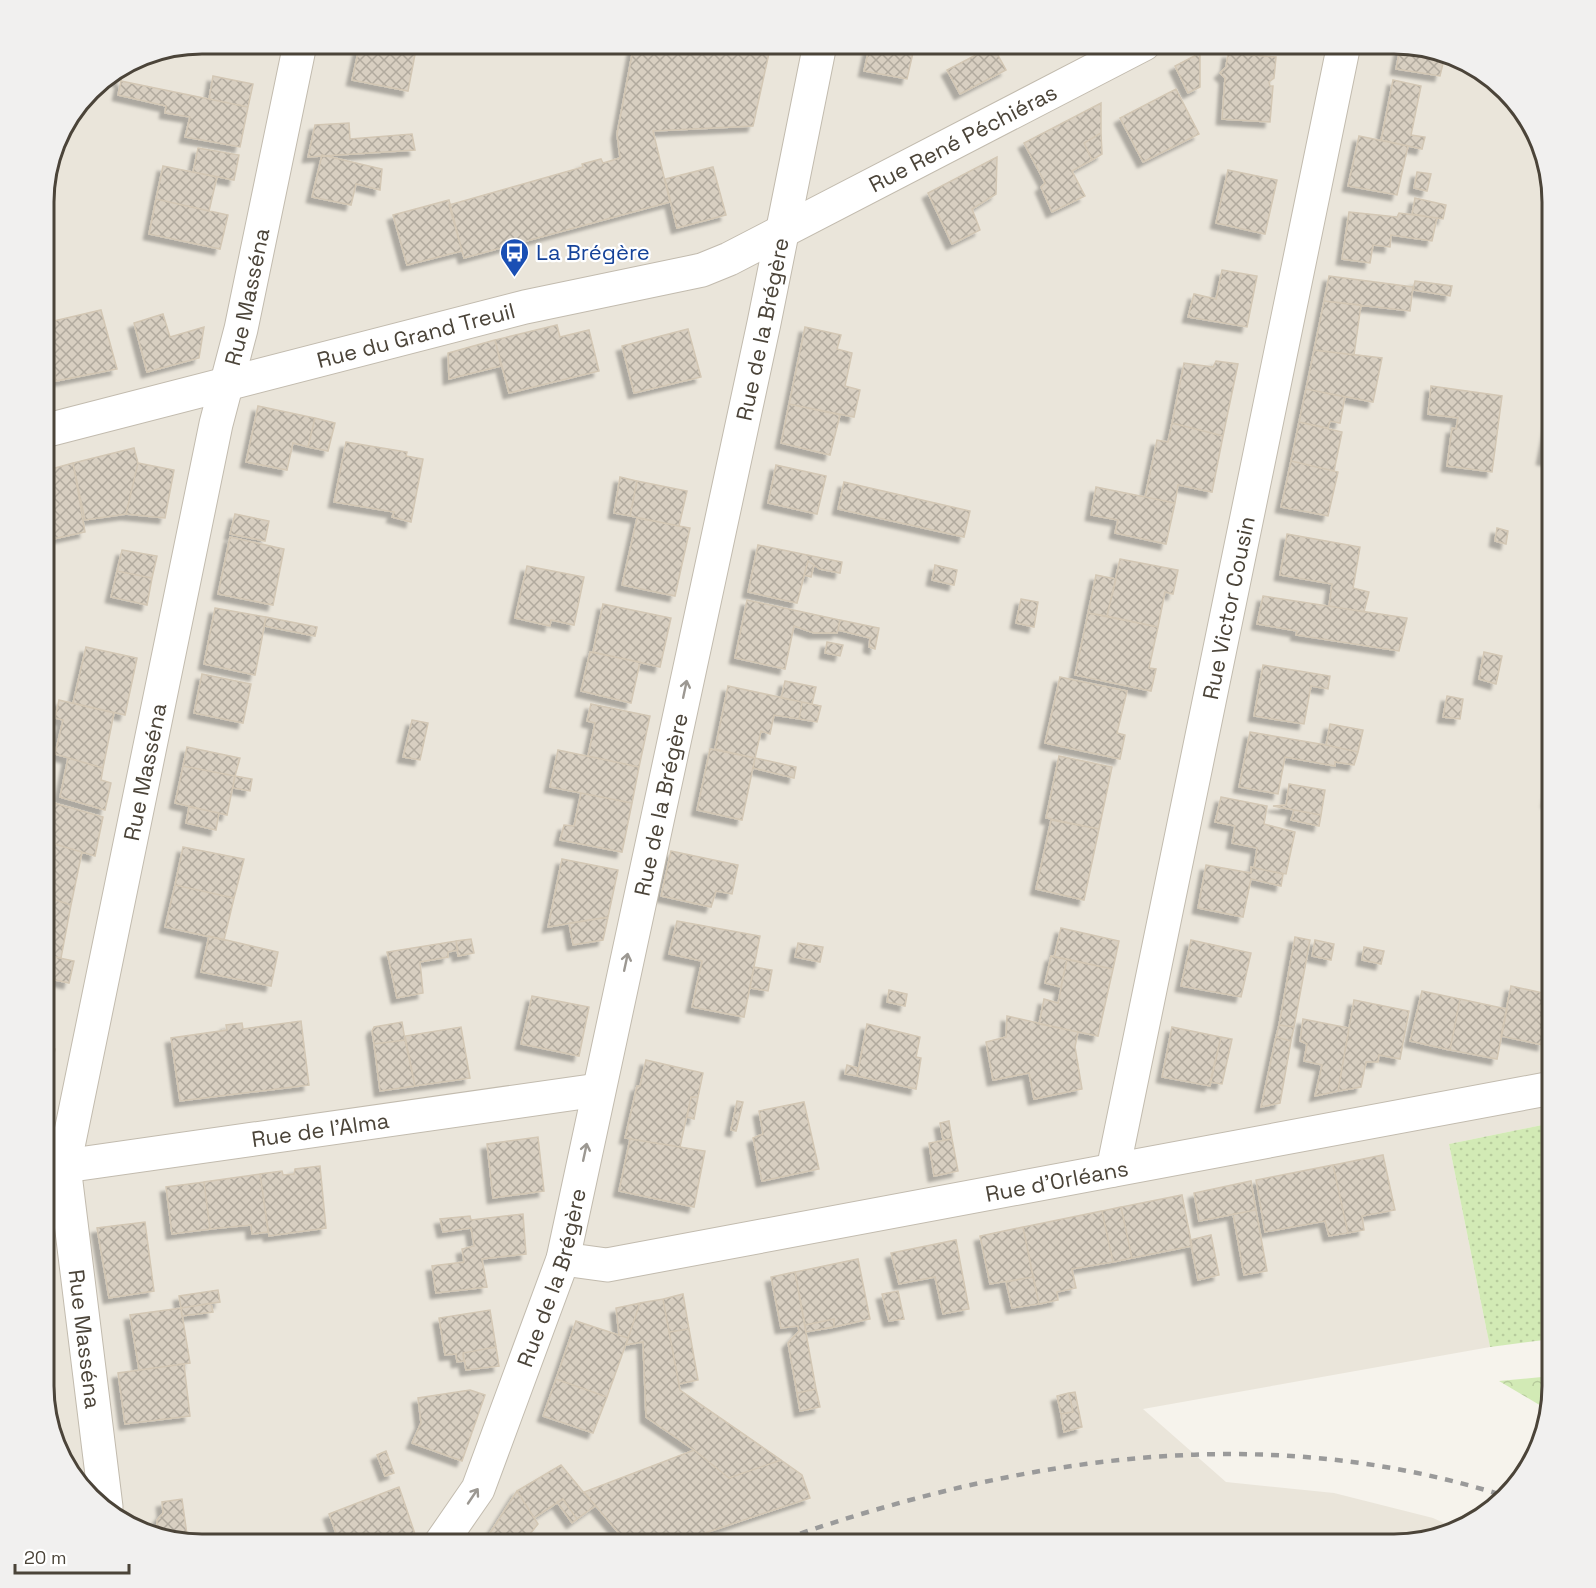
<svg xmlns="http://www.w3.org/2000/svg" width="1596" height="1588" viewBox="0 0 1596 1588" font-family="'Space Grotesk',sans-serif">
<style>
.residential{fill:#eae5da}
.grass{fill:url(#grass-dots)}
.forest{fill:url(#forest-crowns)}
.building{fill:url(#building-cross-hatch);stroke:#d3c7b4;stroke-width:1.5;filter:url(#shadow)}
.lines{fill:none;stroke-linecap:round;stroke-linejoin:round}
.minor-casing{stroke:#c2bbae;stroke-width:35}
.minor{stroke:#fff;stroke-width:33}
.rail{stroke:#9a9a9a;stroke-width:4.5;stroke-dasharray:8 8;stroke-linecap:butt}
.oneway{stroke:#9c9892}
.labels{text-anchor:middle;stroke-width:4.5;stroke-linejoin:round;paint-order:stroke}
.street-label{font-size:22px;fill:#4b4439;stroke:#fff}
.transit-label{font-size:22px;fill:#164399;stroke:#fff;text-anchor:start}
.rim{fill:none;stroke:#4b4439;stroke-width:3}
</style>
<defs>
<pattern id="grass-dots" width="8" height="8" patternUnits="userSpaceOnUse" patternTransform="scale(1.5)"><rect width="8" height="8" fill="#d2eab5"/><path d="M2 2h.1M6 6h.1" fill="none" stroke="#b6ca9c" stroke-width="1.8" stroke-linecap="round"/></pattern>
<pattern id="forest-crowns" width="20" height="18" patternUnits="userSpaceOnUse" patternTransform="scale(1.5)"><rect width="20" height="18" fill="#d2eab5"/><path d="M2 6a3 3 0 1 1 6 0M12 15a3 3 0 1 1 6 0" fill="none" stroke="#b6ca9c"/></pattern>
<pattern id="building-cross-hatch" width="8" height="8" patternUnits="userSpaceOnUse" patternTransform="scale(1.5)"><rect width="8" height="8" fill="#d8cfc1"/><path d="M0 0l8 8M0 8l8-8" fill="none" stroke="#b1aa9e"/></pattern>
<filter id="shadow"><feDropShadow dx="-5.5" dy="5.5" stdDeviation="1.5" flood-color="#0004"/></filter>
</defs>
<rect width="100%" height="100%" fill="#f6f3ec"/>
<path class="residential" d="M202,44H1404L1464,60L1513,97L1541,142L1552,202V1123L1449,1144L1490,1347L1143,1409L1226,1482L1334,1493L1433,1518L1459,1530L1394,1544H202L141,1532L83,1491L55,1446L44,1386V191L60,132L97,83L142,55Z"/>
<path class="grass" d="M1552,1123V1339L1490,1347L1449,1144Z"/>
<path class="forest" d="M1552,1376L1548,1410L1499,1381Z"/>
<path class="building" d="M360,44H417L408,91L352,80Z
M634,44H771L753,126L653,131L670,202L464,258L449,205L583,167L582,164L601,159L603,163L620,158L617,134Z
M870,44H915L907,79L864,71Z
M1401,44L1445,55L1440,76L1396,69Z
M993,46L1006,70L960,94L947,70Z
M1200,53V87L1188,93L1175,66Z
M1228,53L1276,57L1274,78L1269,82L1270,86H1273L1270,122L1222,119L1225,78L1220,73L1226,67Z
M124,67L121,81L105,78Z
M213,76L253,84L248,107L209,99Z
M1393,80L1421,86L1411,135L1425,137L1422,149L1381,140Z
M121,81L248,107L240,147L185,137L190,117L165,113L166,106L118,95Z
M1176,89L1199,134L1143,162L1120,118Z
M1101,103V133L1084,143L1092,160L1072,171L1085,196L1052,212L1041,187L1045,183L1024,143Z
M349,123L350,139L412,134L415,150L308,157L315,125Z
M1101,133L1102,154L1092,160L1084,143Z
M1359,136L1408,146L1397,195L1348,186Z
M198,148L239,155L234,180L193,172Z
M322,155L382,169L380,190L356,184L351,205L312,197Z
M997,157L996,194L972,209L980,230L952,244L928,193Z
M163,166L217,177L209,211L156,199Z
M713,167L726,215L677,228L665,179Z
M1228,170L1277,180L1265,234L1216,223Z
M1417,172L1431,174L1427,191L1414,188Z
M1415,198L1446,205L1443,219L1412,214Z
M156,199L228,215L220,249L149,234Z
M449,200L462,251L407,265L393,215Z
M1349,212L1397,217L1399,213L1437,218L1432,241L1391,235L1390,247L1373,245L1370,263L1342,259Z
M1222,270L1257,276L1247,327L1188,317L1194,294L1216,299Z
M1329,276L1413,287L1410,311L1324,301Z
M1415,281L1452,286L1450,296L1413,290Z
M1324,301L1361,305L1354,355L1314,350Z
M101,310L117,369L56,381L45,323Z
M163,314L170,337L204,327L199,358L147,372L134,323Z
M44,321L56,381L44,384Z
M557,325L560,337L589,330L599,371L509,393L495,340Z
M805,327L841,335L837,349L852,353L845,386L860,390L854,417L789,404Z
M688,329L701,377L634,393L622,346Z
M495,340L501,366L449,379L448,353Z
M1314,350L1382,358L1373,402L1306,389Z
M1216,361L1238,364L1223,436L1172,423L1184,363L1213,367Z
M1431,386L1502,396L1492,472L1447,466L1452,428L1456,429L1458,418L1428,414Z
M1306,389L1345,397L1340,423L1330,421L1328,428L1299,422Z
M789,404L840,415L830,455L781,443Z
M258,406L315,418L308,447L293,443L287,470L246,462Z
M1552,409V461L1542,459Z
M315,418L335,423L328,451L308,447Z
M1299,422L1342,432L1334,471L1291,461Z
M1172,423L1223,436L1212,492L1178,485L1175,503L1145,497L1157,440L1168,442Z
M346,442L407,452L406,456L423,459L411,522L392,517L394,512L334,502Z
M134,448L138,463L126,514L85,520L73,463Z
M1291,461L1338,472L1328,516L1281,507Z
M73,463L85,532L44,541V471Z
M138,463L174,470L165,518L126,514Z
M776,465L826,476L817,514L768,503Z
M620,477L637,481L630,516L614,513Z
M637,481L687,491L679,526L630,516Z
M844,482L970,511L964,537L838,509Z
M1096,487L1175,503L1166,544L1115,533L1118,520L1091,515Z
M235,514L269,521L265,541L230,534Z
M637,518L690,528L675,596L622,585Z
M1497,528L1508,531L1506,544L1495,541Z
M1287,534L1360,547L1353,588L1369,592L1364,612L1329,606L1332,584L1280,575Z
M230,537L284,549L273,605L218,594Z
M758,545L842,562L840,573L820,569L808,561L797,603L748,592Z
M122,550L157,556L152,578L117,571Z
M1120,559L1178,570L1173,594L1165,592L1158,627L1107,616Z
M808,561L814,565L811,577L804,575Z
M935,565L957,570L954,585L932,580Z
M527,566L584,577L574,625L551,620L550,626L515,618Z
M117,571L152,578L147,605L111,597Z
M1096,575L1116,579L1107,616L1088,613Z
M1263,596L1407,618L1399,651L1296,635L1297,631L1257,624Z
M1021,599L1038,602L1034,627L1016,623Z
M747,600L840,620L837,633H814L794,626L785,669L735,658Z
M603,604L671,618L660,667L593,652Z
M215,608L266,617L255,675L204,664Z
M1088,613L1158,627L1149,668L1156,669L1151,691L1075,675Z
M266,617L317,627L315,636L264,626Z
M840,620L879,628L875,649L869,647L870,638L838,630Z
M827,642L843,645L840,656L825,653Z
M86,647L137,658L125,715L73,703Z
M590,652L640,662L631,703L581,691Z
M1484,652L1502,656L1496,684L1479,679Z
M1263,665L1330,676L1328,689L1311,686L1304,724L1254,716Z
M202,674L251,684L243,723L194,713Z
M1060,677L1127,691L1117,733L1125,735L1120,759L1045,743Z
M785,681L816,687L812,704L781,698Z
M728,686L802,702L799,719L774,715L770,734L761,731L755,758L715,749Z
M1447,696L1463,699L1460,719L1443,717Z
M59,700L114,713L103,768L55,754L63,720L55,718Z
M802,702L821,706L817,722L799,719Z
M591,704L650,716L639,767L588,756L595,723L587,721Z
M412,720L428,723L420,760L403,757Z
M1330,724L1363,730L1358,752L1326,745Z
M1250,732L1326,745L1358,752L1354,765L1335,762V766L1285,757L1278,794L1239,787Z
M187,747L240,758L235,776L183,766Z
M710,749L755,758L742,820L697,810Z
M558,750L639,767L632,803L550,787Z
M1059,756L1112,767L1099,829L1046,818Z
M68,758L103,768L101,780L111,783L105,810L60,797Z
M755,758L796,767L794,778L753,768Z
M183,766L235,776L227,815L175,803Z
M235,776L252,779L250,791L233,788Z
M1289,784L1325,790L1321,815L1273,806L1286,805Z
M1550,786H1552V803L1547,802Z
M581,793L632,803L622,852L560,840L564,825L574,826Z
M1221,797L1267,806L1264,824L1295,832L1286,874L1254,868L1257,848L1232,843L1235,826L1215,822Z
M54,803L103,817L95,856L45,841Z
M189,807L219,813L216,830L186,823Z
M1294,810L1321,815L1319,826L1291,820Z
M1051,820L1099,829L1084,900L1036,889Z
M44,841L82,852L71,905L44,896Z
M183,847L244,859L234,898L175,885Z
M671,851L738,865L732,894L716,891L711,907L661,896Z
M562,859L618,870L608,917L548,927Z
M1206,865L1251,873V867L1283,874L1281,886L1251,879L1243,917L1198,908Z
M175,885L234,898L224,940L165,927Z
M44,896L71,905L61,958L44,955Z
M608,917L603,940L573,945L569,923Z
M677,921L760,936L744,1017L692,1007L702,961L669,954Z
M1061,928L1119,941L1113,969L1054,957Z
M209,936L278,952L271,986L201,972Z
M1295,937L1310,940L1294,1027L1279,1025Z
M471,939L474,953L458,956L456,941Z
M1191,940L1251,953L1241,997L1181,986Z
M1315,940L1334,944L1331,960L1312,956Z
M456,941L458,950L448,952V957L420,962L423,993L397,998L387,952Z
M798,943L823,947L820,962L795,957Z
M1364,947L1384,951L1381,964L1362,960Z
M50,956L74,961L69,983L46,978Z
M1051,956L1067,959L1061,987L1045,983Z
M1067,959L1113,969L1098,1036L1039,1024L1044,999L1058,1003Z
M754,967L772,970L768,991L750,988Z
M1511,986L1552,995V1038L1544,1037L1543,1045L1501,1036Z
M889,990L907,994L905,1006L887,1002Z
M1422,991L1460,999L1450,1050L1410,1041Z
M532,996L589,1007L579,1056L521,1044Z
M1460,999L1507,1009L1497,1059L1450,1050Z
M1354,1000L1409,1011L1400,1059L1379,1055L1378,1062H1366L1361,1087L1338,1091Z
M1007,1016L1078,1032L1075,1047L1082,1089L1034,1099L1029,1073L993,1080L986,1042L1006,1037Z
M1303,1019L1349,1028L1338,1091L1315,1096L1322,1065L1304,1061L1307,1044L1300,1041Z
M301,1021L309,1085L180,1101L171,1038L227,1030L226,1025L242,1023L243,1029Z
M402,1022L405,1040L374,1044L372,1031L374,1027Z
M867,1024L920,1037L916,1057L921,1058L916,1089L857,1076Z
M1279,1025L1294,1027L1291,1041L1276,1037Z
M461,1027L470,1078L415,1086L405,1036Z
M1172,1027L1221,1037L1210,1086L1162,1077Z
M1221,1037L1232,1039L1222,1084L1210,1082Z
M1276,1037L1291,1041L1280,1103L1261,1107Z
M405,1040L415,1086L380,1091L374,1044Z
M44,1047L55,1049L50,1073L44,1071Z
M646,1060L703,1073L698,1097H691L680,1147L625,1138L637,1086H640Z
M847,1065L858,1068L857,1076L845,1074Z
M691,1097H698L694,1119L687,1117Z
M737,1101L743,1102L736,1131L731,1130Z
M804,1102L819,1169L762,1181L753,1138L763,1134L759,1111Z
M949,1121L952,1139L943,1140L940,1123Z
M538,1137L544,1191L493,1198L487,1144Z
M630,1139L705,1151L694,1207L619,1191Z
M952,1139L958,1171L934,1176L929,1143Z
M1383,1155L1395,1210L1362,1216L1364,1230L1348,1233L1333,1165Z
M1333,1165L1348,1233L1329,1236L1325,1221L1265,1232L1256,1180Z
M320,1166L326,1228L269,1236L260,1174L282,1171L283,1175L294,1174L295,1169Z
M260,1174L268,1232L252,1234L251,1225L210,1229L204,1182Z
M1251,1181L1256,1210L1199,1221L1194,1193Z
M204,1182L210,1229L172,1234L166,1187Z
M1182,1195L1192,1246L1132,1258L1121,1207Z
M1121,1207L1132,1258L1113,1262L1102,1211Z
M1256,1210L1267,1271L1244,1275L1233,1214Z
M1102,1211L1113,1262L1072,1269L1076,1288L1057,1292L1058,1300L1039,1304L1023,1227Z
M523,1214L526,1254L482,1259L487,1287L436,1293L432,1266L464,1262L462,1249L474,1246L471,1228L443,1232L440,1219L470,1216L471,1220Z
M145,1222L154,1291L109,1298L97,1228Z
M1023,1227L1033,1277L990,1284L980,1236Z
M1211,1235L1219,1275L1198,1280L1190,1240Z
M956,1240L969,1309L943,1314L935,1277L899,1284L891,1253Z
M858,1259L870,1319L834,1327V1319L805,1325L795,1272Z
M795,1272L816,1389L797,1393L788,1343L799,1331L798,1326L781,1328L771,1277Z
M1033,1277L1039,1304L1012,1308L1006,1282Z
M218,1290L220,1302L181,1308L179,1296Z
M898,1291L904,1319L889,1321L882,1294Z
M683,1294L689,1329L669,1332L663,1299Z
M663,1299L680,1390L781,1460L729,1478L694,1450L646,1417L643,1342L626,1345L640,1303Z
M211,1303L213,1312L182,1316L181,1308Z
M640,1303L628,1338L619,1335L616,1308Z
M181,1308L190,1363L139,1370L130,1315Z
M490,1310L496,1347L463,1353L464,1361L457,1362L456,1354L445,1355L439,1318Z
M834,1319V1327L806,1332L805,1325Z
M576,1321L628,1338L607,1397L556,1379Z
M689,1329L698,1380L679,1384L669,1332Z
M496,1347L499,1366L466,1370L463,1353Z
M44,1361H48L52,1384L44,1385Z
M184,1364L190,1416L125,1424L118,1373Z
M556,1379L607,1397L593,1433L543,1416Z
M44,1384H52L59,1434H53Z
M816,1389L820,1407L800,1411L797,1393Z
M470,1390L485,1395L462,1461L412,1443L421,1423L418,1398Z
M1075,1392L1082,1427L1064,1432L1061,1414L1073,1412L1069,1393Z
M1069,1393L1073,1412L1061,1414L1057,1396Z
M53,1434H59L62,1457L55,1446Z
M694,1450L729,1478L781,1460L802,1475L810,1498L672,1544H628L584,1492Z
M386,1451L394,1473L385,1476L377,1455Z
M561,1465L595,1506L577,1519L563,1499L534,1518L517,1491Z
M399,1487L415,1534L386,1544H340L329,1514Z
M517,1491L538,1524L522,1544H483Z
M182,1499L188,1542L141,1532L140,1529L157,1528V1520L163,1513L162,1502Z
M563,1499L577,1519L572,1523L557,1502Z
M545,1535L551,1544H541L538,1539Z"/>
<g class="lines">
<defs>
<g id="minor">
<path id="s1" d="M44,431L525,307L702,270L729,259L1144,44"/>
<path id="s2" d="M44,1169L598,1090"/>
<path id="s3" d="M1113,1170L1344,44"/>
<path id="s4" d="M563,1259L607,1265L1552,1088"/>
<path id="s5" d="M106,1507L64,1166L216,424L241,329L300,44"/>
<path id="s6" d="M440,1544L478,1489L563,1259L764,323L820,44"/>
</g>
</defs>
<use href="#minor" class="minor-casing"/>
<use href="#minor" class="minor"/>
<path class="rail" d="M770,1544C1010,1459 1257,1417 1505,1496"/>
</g>
<defs><path id="oneway-shaft" d="M-6 0H5M1.5-3L5.5 0L1.5 3" fill="none" stroke-width="1.6" stroke-linecap="round" stroke-linejoin="round" transform="scale(1.5)"/></defs>
<g class="oneway">
<use href="#oneway-shaft" transform="translate(685 689) rotate(-78)"/>
<use href="#oneway-shaft" transform="translate(626 962) rotate(-78)"/>
<use href="#oneway-shaft" transform="translate(585 1152) rotate(-78)"/>
<use href="#oneway-shaft" transform="translate(473 1496) rotate(-56)"/>
</g>
<defs>
<symbol id="bus-pin" viewBox="-11 -11 22 30"><path d="M0 17L-7.5 6A9.5 9.5 0 1 1 7.5 6Z" fill="#1a4fb4" stroke="#fff"/><path d="M-5-6H5V4H4V6H2V4H-2V6H-4V4H-5ZM-3.5-4V0h7V-4ZM-3.5 1.2v1.5H-2V1.2ZM2 1.2v1.5H3.5V1.2Z" fill="#fff"/></symbol>
</defs>
<g fill-rule="evenodd">
<use href="#bus-pin" x="498" y="236" width="33" height="45"/>
</g>
<g class="labels">
<g class="street-label">
<text dy="8" stroke="none"><textPath href="#s1" startOffset="970">Rue René Péchiéras</textPath></text>
<text dy="8" stroke="none"><textPath href="#s5" startOffset="1232">Rue Masséna</textPath></text>
<text dy="8" stroke="none"><textPath href="#s6" startOffset="1263">Rue de la Brégère</textPath></text>
<text dy="8" stroke="none"><textPath href="#s1" startOffset="384">Rue du Grand Treuil</textPath></text>
<text dy="8" stroke="none"><textPath href="#s3" startOffset="574">Rue Victor Cousin</textPath></text>
<text dy="8" stroke="none"><textPath href="#s5" startOffset="746">Rue Masséna</textPath></text>
<text dy="8" stroke="none"><textPath href="#s6" startOffset="777">Rue de la Brégère</textPath></text>
<text dy="8" stroke="none"><textPath href="#s2" startOffset="279">Rue de l'Alma</textPath></text>
<text dy="8" stroke="none"><textPath href="#s4" startOffset="502">Rue d'Orléans</textPath></text>
<text dy="8" stroke="none"><textPath href="#s6" startOffset="291">Rue de la Brégère</textPath></text>
<text transform="translate(85 1339) rotate(83)" y="8">Rue Masséna</text>
</g>
<g class="transit-label">
<text x="536" y="260">La Brégère</text>
</g>
</g>
<path d="M0 0H1596V1588H0ZM202 54H1394A148 148 0 0 1 1542 202V1386A148 148 0 0 1 1394 1534H202A148 148 0 0 1 54 1386V202A148 148 0 0 1 202 54Z" fill="#f1f0ef" fill-rule="evenodd"/>
<path class="rim" d="M202 54H1394A148 148 0 0 1 1542 202V1386A148 148 0 0 1 1394 1534H202A148 148 0 0 1 54 1386V202A148 148 0 0 1 202 54Z"/>
<path d="M15 1564v9h114v-9" fill="none" stroke="#4b4439" stroke-width="3"/>
<text x="24" y="1564" font-size="18" fill="#4b4439" stroke="#ffffff" stroke-width="4.5" paint-order="stroke">20 m</text>
</svg>
